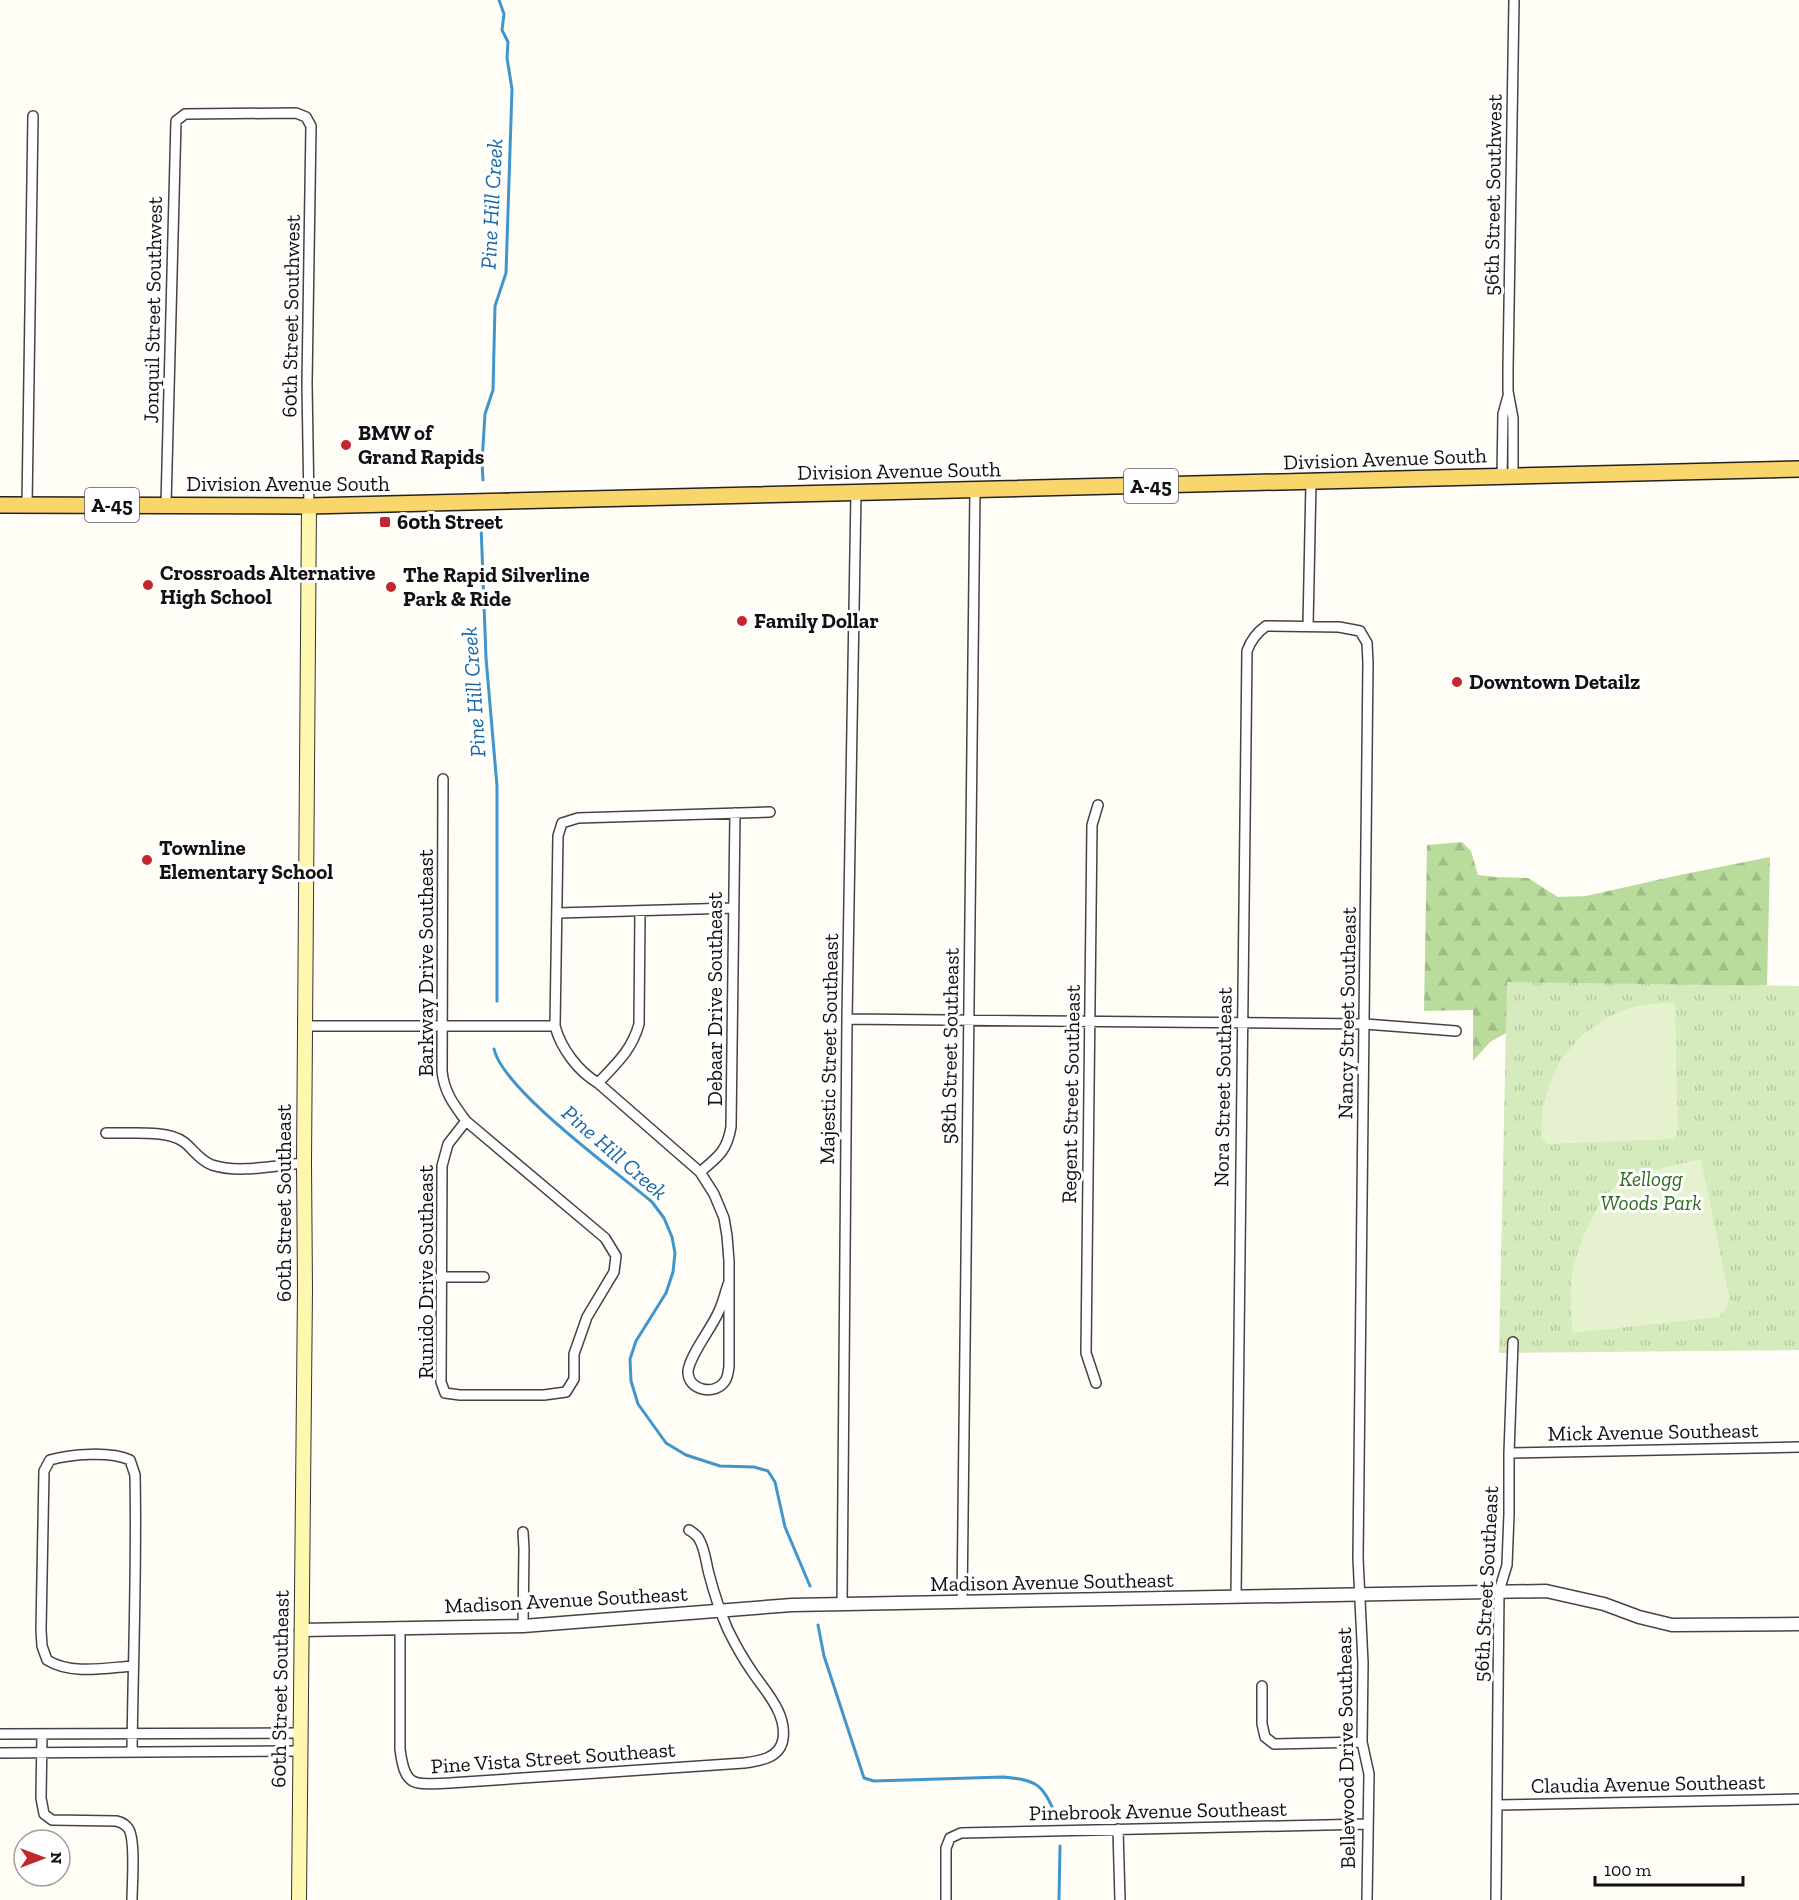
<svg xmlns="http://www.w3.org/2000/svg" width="1799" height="1900" viewBox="0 0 1799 1900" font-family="'Zilla Slab',serif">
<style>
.forest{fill:url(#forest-firs)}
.park{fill:url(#park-tufts)}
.pitch{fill:#e6f2cf}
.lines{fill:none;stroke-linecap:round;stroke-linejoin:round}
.stream{stroke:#3f96cf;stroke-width:3}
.minor-casing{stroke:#444;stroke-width:12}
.tertiary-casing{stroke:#444;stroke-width:15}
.secondary-casing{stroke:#333;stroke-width:16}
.primary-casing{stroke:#222;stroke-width:18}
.minor{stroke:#fff;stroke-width:9}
.tertiary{stroke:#fff;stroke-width:12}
.secondary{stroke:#fff6b0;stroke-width:14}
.primary{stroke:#f9d66b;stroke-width:15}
.poi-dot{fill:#c4262e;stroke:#fff;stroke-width:2}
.labels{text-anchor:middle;stroke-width:6;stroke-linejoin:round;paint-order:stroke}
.shield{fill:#fff;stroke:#585858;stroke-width:1.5}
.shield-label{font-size:20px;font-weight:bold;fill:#111}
.street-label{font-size:21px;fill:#111;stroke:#fff}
.poi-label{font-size:21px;font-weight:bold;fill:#111;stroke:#fff;text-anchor:start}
.park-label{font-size:21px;font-style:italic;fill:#2f6b1f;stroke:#fff}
.water-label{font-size:22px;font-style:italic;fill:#1768a6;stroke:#fff}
</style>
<defs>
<pattern id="forest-firs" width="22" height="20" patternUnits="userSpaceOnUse" patternTransform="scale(1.5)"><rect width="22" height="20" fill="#b9dc9c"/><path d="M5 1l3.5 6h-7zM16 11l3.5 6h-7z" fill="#9ebc85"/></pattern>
<pattern id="park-tufts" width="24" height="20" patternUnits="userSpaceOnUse" patternTransform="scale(1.5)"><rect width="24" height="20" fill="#d5ebbd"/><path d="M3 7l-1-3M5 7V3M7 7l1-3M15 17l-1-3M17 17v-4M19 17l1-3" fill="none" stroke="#b6c8a1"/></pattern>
</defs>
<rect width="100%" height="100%" fill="#fffdf5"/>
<path class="forest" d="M1462,842L1471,851L1478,875L1495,877L1528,878L1558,897L1586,896L1675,876L1770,857L1767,985L1644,994L1506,1033L1490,1042L1473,1061V1010L1424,1011L1427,845Z"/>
<path class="park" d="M1507,982L1799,986V1350L1499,1353Z"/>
<path class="pitch" d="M1665,1003L1675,1004L1678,1129L1674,1139L1547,1144L1541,1135L1543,1108L1550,1083L1561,1059L1582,1035L1610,1016L1636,1006Z
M1701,1159L1729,1296L1727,1307L1719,1317L1572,1333C1572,1316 1570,1299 1571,1283C1572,1261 1595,1199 1614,1188C1639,1171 1672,1166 1701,1159Z"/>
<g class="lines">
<path class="stream" d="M483,480L482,462L485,414L493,390L495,306L506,273L512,89L507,58L508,42L502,30L504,14L499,0
M481,525L486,658L497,786V1001
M494,1049C503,1090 617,1172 652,1202L664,1218L672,1237L675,1253L673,1272L666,1293L636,1341L630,1359L631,1381L638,1404L666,1443L686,1455L720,1466L754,1467L768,1471L775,1482L785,1527L810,1586
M818,1625L824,1656L864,1778L874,1781L1003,1777C1035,1780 1043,1783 1055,1814
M1059,1900L1060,1846"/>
<defs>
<path id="minor" d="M1513,476V418L1508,391V369L1514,0
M1502,477L1503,414L1508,396
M27,505L33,116
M166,505L176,121L185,114L296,113L306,117L311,126L307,384L309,506
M1308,626L1311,482
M443,779L442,1071C444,1092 454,1105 466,1121L605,1238L616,1256L614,1272L587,1317L574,1354V1379L566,1392L544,1395H460L445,1393L441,1382L442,1166L448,1144L466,1121
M558,913L733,908
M847,1019L1365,1024L1456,1031
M306,1026H555
M598,1083C616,1064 632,1050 639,1024L640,912
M106,1133C127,1134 167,1129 184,1142C194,1150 199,1160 212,1165C239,1174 276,1165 304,1163
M700,1172C718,1157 727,1151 731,1127L735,813
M440,1277H484
M729,1282C725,1292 723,1303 718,1313C711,1329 690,1355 688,1371C687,1391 716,1396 725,1381C728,1377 728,1372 729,1367V1261L727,1236L724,1218L714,1194L700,1172L598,1083C579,1072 561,1049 555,1026L558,836L562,823L578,818L770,812
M1096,1383L1086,1353L1092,825L1098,805
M1509,1453L1799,1447
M523,1532L524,1549L523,1626
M1236,1597L1247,651C1251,640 1256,633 1266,626L1339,627L1360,631L1367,643L1368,663L1358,1558L1363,1663L1362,1742L1369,1774L1367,1900
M962,1603L975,490
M842,1605L847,1019L856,493
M400,1627V1749C405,1789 414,1784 450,1783L744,1763C760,1761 780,1758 783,1739C787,1712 764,1690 751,1670C742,1657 735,1644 728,1630C720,1612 714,1593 709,1574C706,1563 705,1549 699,1539C697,1535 692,1532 689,1530
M1262,1686V1724L1265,1737L1274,1744L1362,1742
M0,1734L300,1733
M42,1734L41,1798L44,1814L52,1820L116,1821C121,1822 125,1824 128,1828C136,1838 132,1885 132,1900
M132,1752C133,1660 137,1567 135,1475L130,1460C110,1451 71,1454 50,1460L44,1471L41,1630L42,1646L47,1660C71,1675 105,1668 133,1666
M0,1753L300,1751
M1497,1805L1799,1799
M1118,1829L1120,1900
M946,1900V1848L950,1838L961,1833L1368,1824
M1496,1900L1499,1591L1507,1565L1509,1514V1453L1513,1342"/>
<path id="tertiary" d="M301,1630L523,1626L792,1605L1546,1591L1604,1604L1639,1617L1672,1625L1799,1624"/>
<path id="secondary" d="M299,1900L305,1289L304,1163L309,506"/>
<path id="primary" d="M0,505L309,506L1799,469"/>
</defs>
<use href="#minor" class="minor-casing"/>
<use href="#tertiary" class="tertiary-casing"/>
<use href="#secondary" class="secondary-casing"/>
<use href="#primary" class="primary-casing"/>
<use href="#minor" class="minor"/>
<use href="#tertiary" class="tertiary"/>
<use href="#secondary" class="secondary"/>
<use href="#primary" class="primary"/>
</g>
<g class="poi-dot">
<circle cx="346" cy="445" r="6"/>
<rect x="379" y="516" width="12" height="12" rx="3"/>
<circle cx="148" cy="585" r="6"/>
<circle cx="391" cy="587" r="6"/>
<circle cx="742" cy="621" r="6"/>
<circle cx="1457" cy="682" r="6"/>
<circle cx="147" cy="860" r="6"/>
</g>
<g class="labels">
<g class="shield">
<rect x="1124" y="469" width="54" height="34" rx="4.5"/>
<rect x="85" y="488" width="54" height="34" rx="4.5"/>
</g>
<g class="shield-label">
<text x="1151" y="493">A-45</text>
<text x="112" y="512">A-45</text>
</g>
<g class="street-label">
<text transform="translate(1493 195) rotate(-89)" y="7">56th Street Southwest</text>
<text transform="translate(153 310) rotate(-89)" y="7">Jonquil Street Southwest</text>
<text transform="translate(291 316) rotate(-89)" y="7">60th Street Southwest</text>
<text transform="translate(1385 459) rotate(-2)" y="7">Division Avenue South</text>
<text transform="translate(899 471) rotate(-1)" y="7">Division Avenue South</text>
<text x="288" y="491">Division Avenue South</text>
<text transform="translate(426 963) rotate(-90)" y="7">Barkway Drive Southeast</text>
<text transform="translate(715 999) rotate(-90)" y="7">Debaar Drive Southeast</text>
<text transform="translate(1347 1013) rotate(-89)" y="7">Nancy Street Southeast</text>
<text transform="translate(950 1046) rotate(-89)" y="7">58th Street Southeast</text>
<text transform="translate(829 1049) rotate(-89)" y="7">Majestic Street Southeast</text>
<text transform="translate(1223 1087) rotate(-89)" y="7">Nora Street Southeast</text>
<text transform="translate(1071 1094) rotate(-89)" y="7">Regent Street Southeast</text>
<text transform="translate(284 1203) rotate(-90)" y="7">60th Street Southeast</text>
<text transform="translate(426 1272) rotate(-90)" y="7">Runido Drive Southeast</text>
<text transform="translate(1653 1432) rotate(-1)" y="7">Mick Avenue Southeast</text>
<text transform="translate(1052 1582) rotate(-1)" y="7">Madison Avenue Southeast</text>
<text transform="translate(1486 1584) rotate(-87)" y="7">56th Street Southeast</text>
<text transform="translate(566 1600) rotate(-3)" y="7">Madison Avenue Southeast</text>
<text transform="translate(280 1689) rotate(-89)" y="7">60th Street Southeast</text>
<text transform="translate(1346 1748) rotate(-91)" y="7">Bellewood Drive Southeast</text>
<text transform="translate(553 1758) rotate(-4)" y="7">Pine Vista Street Southeast</text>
<text transform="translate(1648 1784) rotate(-1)" y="7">Claudia Avenue Southeast</text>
<text transform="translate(1158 1811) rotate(-1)" y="7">Pinebrook Avenue Southeast</text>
</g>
<g class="poi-label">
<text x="358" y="440">BMW of<tspan x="358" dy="24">Grand Rapids</tspan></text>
<text x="397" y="529">60th Street</text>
<text x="160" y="580">Crossroads Alternative<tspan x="160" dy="24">High School</tspan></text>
<text x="403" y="582">The Rapid Silverline<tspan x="403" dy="24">Park &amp; Ride</tspan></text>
<text x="754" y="628">Family Dollar</text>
<text x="1469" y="689">Downtown Detailz</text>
<text x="159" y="855">Townline<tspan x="159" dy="24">Elementary School</tspan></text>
</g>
<g class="park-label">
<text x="1651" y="1186">Kellogg<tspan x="1651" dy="24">Woods Park</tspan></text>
</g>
<g class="water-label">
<text transform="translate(491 204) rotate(-87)" y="8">Pine Hill Creek</text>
<text transform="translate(473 692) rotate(-94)" y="8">Pine Hill Creek</text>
<text transform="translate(615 1152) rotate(41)" y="8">Pine Hill Creek</text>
</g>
</g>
<g transform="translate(42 1858) rotate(90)"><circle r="28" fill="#ffffff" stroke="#a0a0a0" stroke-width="1.5"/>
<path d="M0-4.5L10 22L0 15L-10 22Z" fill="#c4262e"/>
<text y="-9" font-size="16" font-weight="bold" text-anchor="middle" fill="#111111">N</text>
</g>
<path d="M1595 1876v9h148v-9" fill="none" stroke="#111111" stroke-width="3"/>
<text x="1604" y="1876" font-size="18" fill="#111111" stroke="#ffffff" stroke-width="4.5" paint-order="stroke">100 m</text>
</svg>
